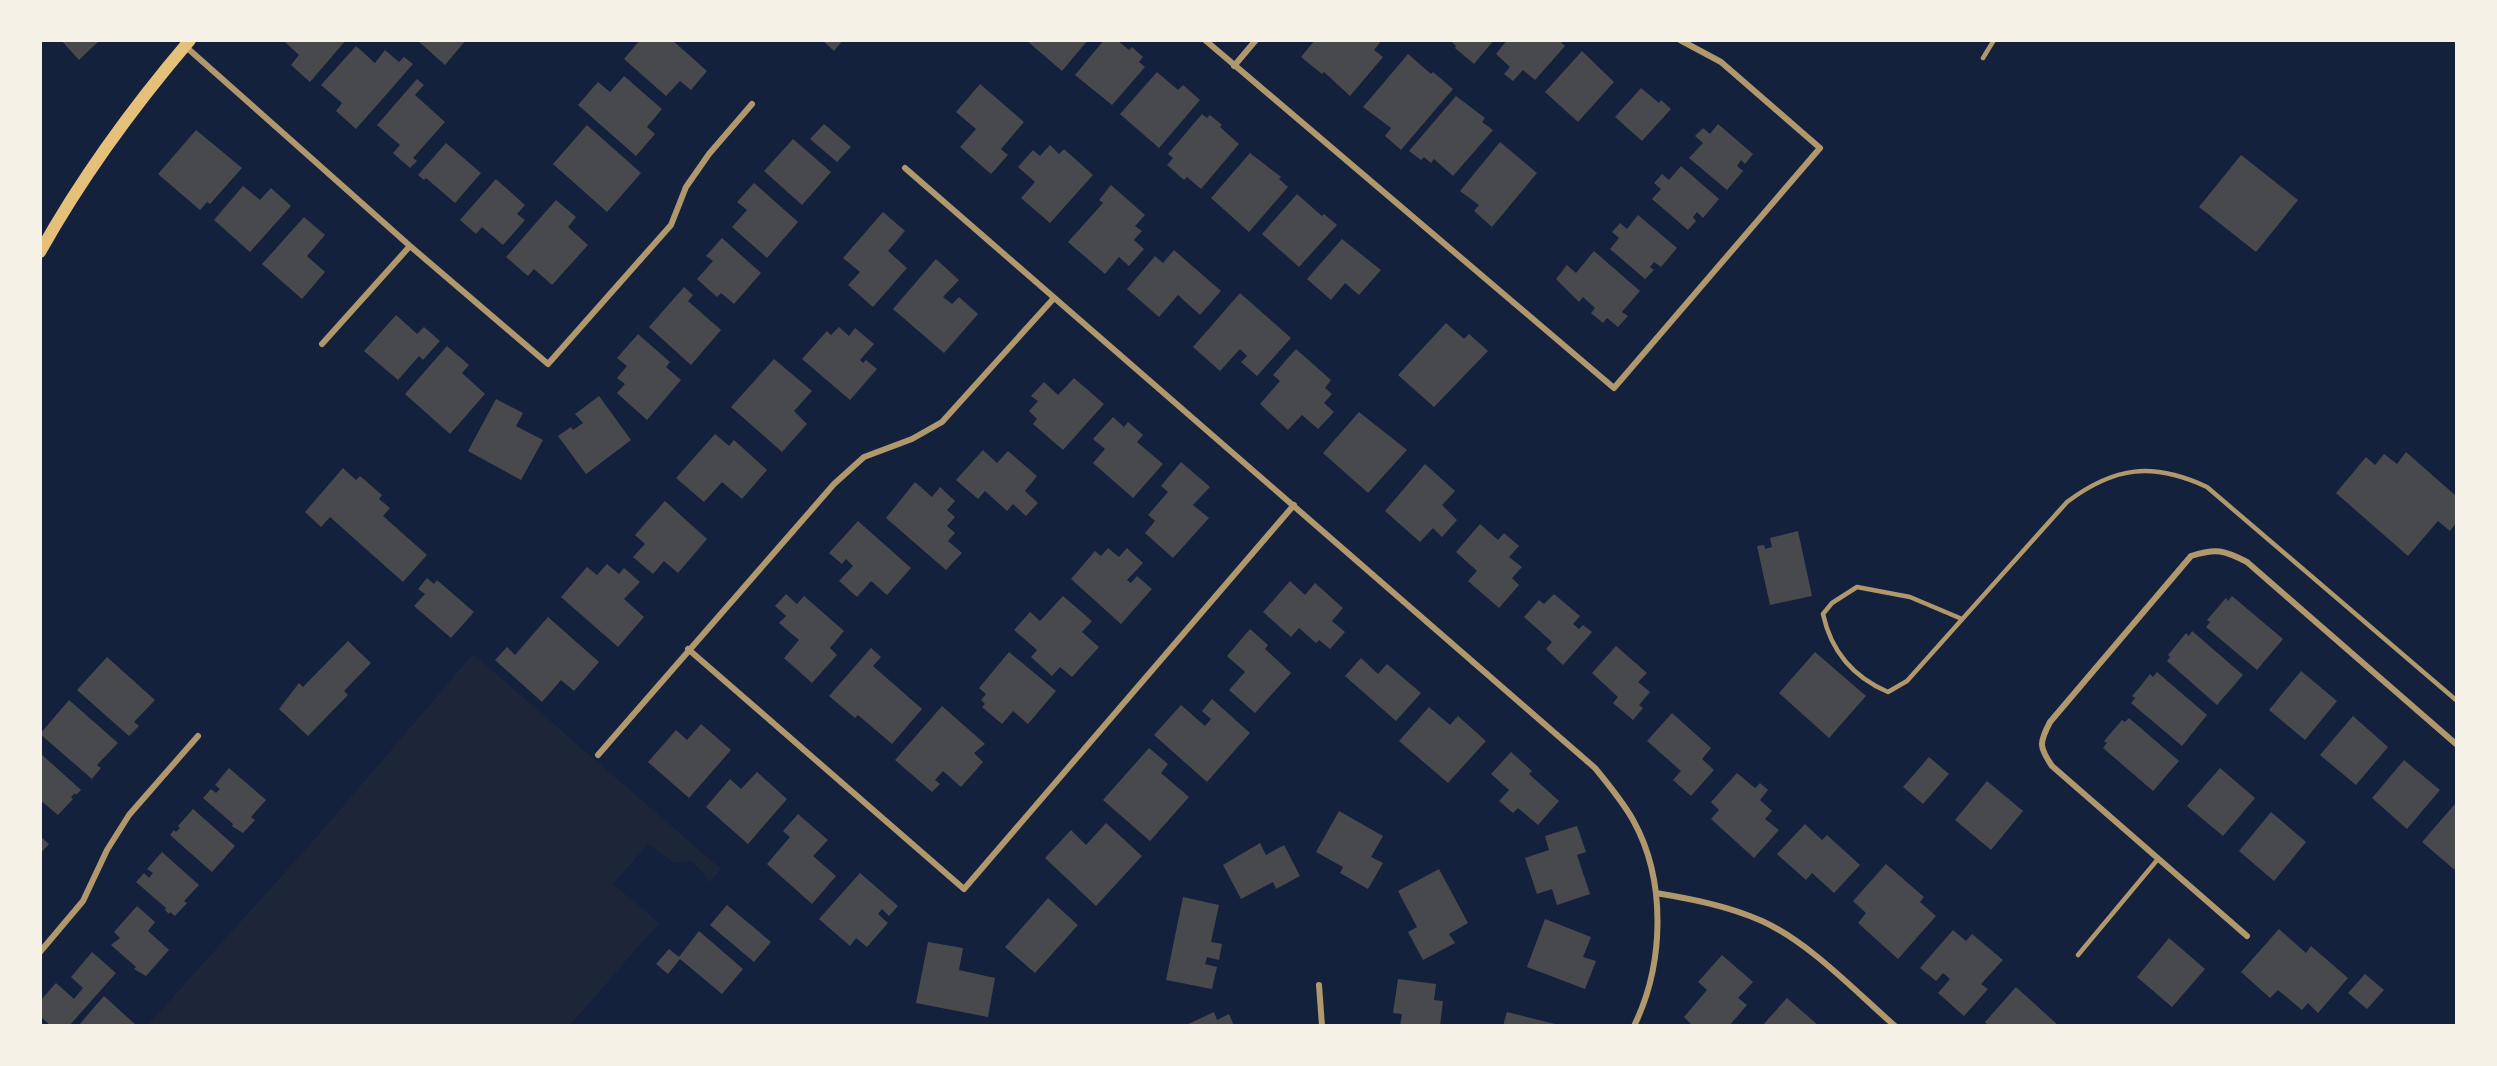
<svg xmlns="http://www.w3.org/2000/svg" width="2497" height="1066" viewBox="0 0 2497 1066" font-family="'PT Sans',sans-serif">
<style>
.green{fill:#1d2539}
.building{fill:#48494c}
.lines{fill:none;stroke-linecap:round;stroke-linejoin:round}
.service{stroke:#b1986c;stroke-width:4.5}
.minor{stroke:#b1986c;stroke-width:6}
.secondary{stroke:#e5c07b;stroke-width:12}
</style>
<rect width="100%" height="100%" fill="#14213d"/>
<path class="green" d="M473,654L721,869L709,883L703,872L690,861L674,863L648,844L613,884L659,923L570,1025H148L321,832Z"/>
<path class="building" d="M61,40H100L79,60Z
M283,40H346L310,82L291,65L299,55Z
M417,40H466L445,65Z
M640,40H672L707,71L691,90L680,81L666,96L624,59Z
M822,40H843L834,51Z
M1026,40H1088L1062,71Z
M1104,40H1117L1129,50L1132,47L1143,57L1139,62L1145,67L1112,105L1075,75Z
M1315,40H1382L1374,50L1383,57L1350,96L1324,72L1322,74L1301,57Z
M1450,40H1494L1474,64L1455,48L1456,46Z
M1507,40H1559L1565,46L1535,80L1523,70L1513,81L1504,74L1510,67L1496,54Z
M356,46L375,63L385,50L399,62L404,57L413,64L356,129L336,111L342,103L321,85Z
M1582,51L1614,82L1578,122L1545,92Z
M1408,54L1431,74L1433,72L1453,89L1401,150L1385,136L1391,128L1363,107Z
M1157,72L1178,90L1183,85L1200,100L1159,148L1120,114Z
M624,76L662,109L647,127L655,134L636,156L578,105L598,82L610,92Z
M417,79L424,85L415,95L445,122L413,158L417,161L410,168L393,153L400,145L377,125Z
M980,84L1024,122L1001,149L1008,155L991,174L960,147L976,129L956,112Z
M1641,88L1659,103L1661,100L1671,109L1642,141L1615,117Z
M1456,96L1485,118L1482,122L1493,130L1453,176L1434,159L1431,163L1424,157L1421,160L1409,151Z
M1202,114L1207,118L1210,115L1222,125L1220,127L1239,144L1201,189L1187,177L1184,180L1167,165L1173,158L1168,154Z
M824,124L851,147L837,162L810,139Z
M1718,124L1753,154L1745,164L1741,160L1737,166L1743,171L1727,190L1689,158L1703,143L1695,136L1703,128L1710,134Z
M587,125L641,173L607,212L553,164Z
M196,130L242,168L210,204L207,202L200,210L158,174Z
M793,139L831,172L802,205L764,171Z
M1500,142L1537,173L1492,227L1474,211L1479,205L1460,191Z
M446,143L481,173L455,203L426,178L424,180L418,175Z
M1050,145L1059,154L1064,149L1093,175L1050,223L1021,198L1035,182L1018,167L1033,150L1040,156Z
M1250,153L1281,177L1279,179L1288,187L1249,232L1211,198Z
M2241,155L2298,200L2256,252L2199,207Z
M1681,166L1719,199L1703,218L1697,212L1693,217L1696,221L1688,230L1652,199L1661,189L1654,183L1662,174L1669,180Z
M496,179L525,205L517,214L525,220L503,245L482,227L476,234L460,220Z
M754,183L798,222L767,258L732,227L747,210L737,202Z
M1111,185L1145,215L1135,226L1142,231L1134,240L1144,249L1129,266L1119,257L1105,274L1068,242L1103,203L1099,200Z
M243,186L260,200L271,188L291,206L250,252L214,220Z
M1297,194L1322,216L1324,214L1337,225L1299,267L1262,234Z
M556,200L576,217L568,227L588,245L552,285L534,269L528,276L506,257Z
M883,212L905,231L888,251L907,268L873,307L848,285L860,272L843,258Z
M1638,215L1677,248L1661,267L1654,262L1650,267L1654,270L1645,279L1610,249L1619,238L1612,232L1620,223L1627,229Z
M304,217L325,235L307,256L325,272L302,299L262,264Z
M722,238L761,273L734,304L721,293L717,297L697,279L713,261L706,256Z
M1342,239L1381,270L1359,295L1345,283L1331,300L1307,279Z
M1174,250L1221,291L1200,315L1178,295L1159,317L1127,289L1155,256L1163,263Z
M1594,251L1640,291L1622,312L1628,316L1618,327L1607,318L1603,323L1591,313L1595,308L1583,297L1579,302L1556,279L1567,265L1576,273Z
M936,259L959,280L943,297L952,304L959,297L978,314L944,353L893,309Z
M684,287L693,295L688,301L721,330L691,365L649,327Z
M1240,293L1291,338L1257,376L1241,362L1247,356L1240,349L1220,371L1193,347Z
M396,315L417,334L424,327L440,341L423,360L419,356L398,380L364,351Z
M1446,323L1464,339L1469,334L1488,351L1434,407L1398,375Z
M839,327L849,336L855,328L874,344L860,360L863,363L866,360L877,369L850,400L802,359L827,331L831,335Z
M638,334L670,362L666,367L681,380L647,420L617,393L625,384L617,378L627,366L617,358Z
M447,346L469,365L462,373L485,394L450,434L405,394Z
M1296,349L1331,380L1325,388L1332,394L1324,403L1334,412L1318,429L1302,415L1288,430L1260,404L1280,381L1273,375Z
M774,359L812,391L794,411L807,424L782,452L731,407Z
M1074,378L1104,404L1063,450L1033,424L1037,419L1029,411L1038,401L1031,396L1044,382L1058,395Z
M599,396L631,440L586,474L558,436L571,427L573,430L583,423L575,414Z
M496,399L523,413L516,426L543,440L521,480L468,451Z
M1359,412L1407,450L1368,493L1323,453Z
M1113,417L1124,427L1128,422L1143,435L1137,442L1163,464L1133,498L1093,463L1105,449L1093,439Z
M715,434L729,446L734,440L767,470L742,499L722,482L704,502L676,478Z
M983,450L997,463L1008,451L1037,476L1025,491L1038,503L1026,516L1013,504L1007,511L985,491L978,499L956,480Z
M2406,452L2456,496V523L2450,531L2438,521L2408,556L2336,493L2366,457L2375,465L2384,454L2397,464Z
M1181,462L1210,487L1193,505L1209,518L1173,558L1145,533L1155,521L1148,515L1168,492L1161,486Z
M1425,464L1455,491L1442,505L1457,520L1442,537L1433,528L1420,542L1385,511Z
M343,468L356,480L360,476L382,495L379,499L390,508L383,516L427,555L403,582L330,517L321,527L305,512Z
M915,482L932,497L940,487L955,501L947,510L955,517L947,526L955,533L948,541L962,553L946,570L886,518Z
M665,501L707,539L678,573L664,561L653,574L633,557L645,544L635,535Z
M858,521L911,568L887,595L871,581L857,597L839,581L853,566L846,559L842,564L829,553Z
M1480,524L1498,540L1504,533L1519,546L1509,557L1522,567L1512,578L1519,585L1499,608L1468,581L1477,571L1456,552Z
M1798,531L1812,596L1770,605L1757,546L1764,545L1765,549L1772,547L1770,538Z
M1108,548L1119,557L1127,548L1143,563L1127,580L1131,583L1137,576L1152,589L1121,624L1071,579L1095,551L1101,556Z
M607,564L619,574L624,568L640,582L624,599L644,617L618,647L561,597L587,567L597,575Z
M427,578L434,584L437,580L474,612L451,638L414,606L425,594L418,589Z
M1290,581L1305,595L1315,583L1343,608L1332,621L1345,632L1330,649L1319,640L1316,643L1299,628L1291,637L1263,612Z
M786,594L797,604L804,596L844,631L830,648L837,655L812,683L784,658L799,640L779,623L786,616L775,606Z
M1554,594L1580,616L1573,624L1579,629L1583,625L1592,632L1563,665L1546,649L1552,642L1524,617L1539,600L1544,604Z
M1063,596L1092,621L1082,632L1099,647L1072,677L1060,667L1052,676L1031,657L1037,650L1014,630L1030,612L1040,621Z
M2232,596L2283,639L2257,670L2206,627L2210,622L2207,620L2226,598L2228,601Z
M548,617L599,662L574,691L561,680L542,702L495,660L507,647L515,655Z
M1250,629L1268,645L1265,649L1291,673L1255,713L1229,690L1245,672L1227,656Z
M2192,631L2243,675L2217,705L2167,661L2170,657L2168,655L2186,633L2189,636Z
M348,641L371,663L344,691L348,695L308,736L279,709L299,683L303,687Z
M1616,646L1647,673L1638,682L1650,692L1639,705L1643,708L1633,720L1613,703L1618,697L1592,673Z
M871,648L881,657L873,666L922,709L892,744L858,715L855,718L829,696Z
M1009,652L1056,691L1028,724L1013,711L1002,724L982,707L985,704L981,700L986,694L979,688Z
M1815,652L1866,696L1829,738L1779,693Z
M107,657L155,700L134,722L139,726L129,736L77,690Z
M1361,658L1378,674L1387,664L1421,693L1396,721L1345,676Z
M2301,671L2337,701L2305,740L2269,710Z
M2157,672L2207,715L2182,746L2131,703L2135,698L2132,696L2139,688L2150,674L2153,677Z
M1212,699L1250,733L1207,782L1154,735L1181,705L1205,726L1211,719L1202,711Z
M69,700L118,743L97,765L101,768L92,779L40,734Z
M942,706L985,744L974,753L983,762L961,787L943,771L935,780L940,784L932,792L895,760Z
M1429,707L1450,725L1458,716L1486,741L1448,783L1399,741Z
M1672,713L1711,748L1702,759L1714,770L1691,796L1673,780L1681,771L1647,741Z
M2353,716L2388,747L2356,785L2320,755Z
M2129,718L2179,761L2153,791L2103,748L2107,743L2104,741L2122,720L2125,722Z
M701,724L731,750L689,798L648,762L676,730L687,740Z
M1149,748L1168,764L1161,773L1189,797L1150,841L1103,800Z
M1511,752L1532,771L1529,774L1559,801L1538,825L1518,808L1513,813L1499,801L1509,790L1491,774Z
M40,753L81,790L76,795L75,793L71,797L73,799L58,815L40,800Z
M1929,757L1949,774L1923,804L1903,787Z
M2404,760L2440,790L2407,829L2372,798Z
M229,768L266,800L251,817L255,820L243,833L232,826L233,824L203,798L211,789L216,793L220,789L215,785Z
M2220,768L2255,798L2223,836L2187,806Z
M757,772L787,799L748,844L706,807L730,779L741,789Z
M1737,773L1755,788L1760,783L1768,790L1760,800L1772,811L1765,819L1779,830L1754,858L1711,819L1719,810L1711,802Z
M1987,781L2023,811L1991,850L1955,820Z
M2455,804L2456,805V871L2422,842Z
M193,809L235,846L212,872L170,835L174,830L176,832L180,828L178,826Z
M1339,811L1383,836L1371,857L1383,863L1368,889L1340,873L1343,867L1316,852Z
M2271,812L2306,842L2274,881L2239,851Z
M798,814L828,840L813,856L836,876L812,904L767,864L790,837L783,831Z
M1106,823L1142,856L1096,906L1045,858L1071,830L1086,845Z
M1805,824L1822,840L1827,835L1860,865L1834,893L1812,873L1806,880L1777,854Z
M1577,826L1586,852L1577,855L1590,894L1557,905L1552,889L1537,894L1525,858L1549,850L1545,836Z
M40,836L49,844L40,854Z
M1260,843L1266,855L1284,845L1300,876L1276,889L1273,882L1241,899L1223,865Z
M162,852L199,885L184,901L187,903L175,916L170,912L169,914L165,910L166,908L136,882L144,873L149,878L153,873L147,869Z
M1886,864L1924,897L1920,902L1936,916L1898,959L1858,923L1866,913L1853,901Z
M1439,869L1468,923L1449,934L1455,943L1423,960L1408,932L1417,927L1398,891Z
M860,873L898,906L889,916L882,909L878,914L888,923L867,947L856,938L850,946L819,919Z
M1183,897L1219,905L1211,942L1222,944L1219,960L1207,957L1205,964L1217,967L1212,989L1166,980Z
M1048,898L1078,925L1035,973L1005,947Z
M727,905L771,942L754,962L710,925Z
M137,906L155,922L148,931L169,950L146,976L134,969L136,967L111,945L120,938L114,932Z
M1545,919L1591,937L1583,957L1596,961L1585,989L1527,967Z
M2279,929L2306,953L2311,946L2348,978L2318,1013L2308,1003L2302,1010L2278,990L2270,998L2241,972Z
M1953,930L1966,941L1972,934L2003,960L1981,984L1988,989L1964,1016L1938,993L1950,979L1943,973L1936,981L1920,968Z
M699,931L743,969L722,994L680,959L668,974L656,964L669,949L679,957Z
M2169,938L2205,969L2172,1007L2137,977Z
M928,942L963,948L959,970L995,978L988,1017L916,1003Z
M92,952L116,973L69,1026H51L40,1016V1001L56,983L74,999L83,988L71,977Z
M1722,955L1753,982L1738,998L1747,1005L1729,1026H1693L1684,1017L1707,990L1698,982Z
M2365,974L2384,990L2367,1009L2348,993Z
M1398,979L1436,984L1434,1000L1443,1001L1440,1026H1400L1402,1014L1393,1013Z
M2016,987L2059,1026H1989L1985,1022Z
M104,996L137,1026H78Z
M1787,998L1819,1026H1762Z
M1214,1012L1217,1020L1229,1014L1234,1026H1184Z
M1507,1012L1559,1025V1026H1503Z"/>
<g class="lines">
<path class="service" d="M1983,58L1994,40
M1962,619L1910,597L1857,587L1832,603L1823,614C1831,651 1853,677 1888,692L1907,681L2067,502C2115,466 2153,462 2207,487L2456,700
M2078,955L2158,859"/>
<path class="minor" d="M1205,40L1614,388L1820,148L1721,62L1680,40
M185,46L410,246L548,364L671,225L686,187L709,154L752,104
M1234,66L1256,40
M905,168L1595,768C1609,785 1623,802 1633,820C1667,881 1664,965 1634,1026
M322,344L410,246
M688,649L964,889L1294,505
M598,755L834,484L864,457L912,439L942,422L1054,298
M1656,893C1692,899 1728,906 1762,921C1810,943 1855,991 1895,1026
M2247,936L2052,766C2039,747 2039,743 2050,722L2191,556C2216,548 2224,550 2247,562L2456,744
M40,952L83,901L107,850L129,815L198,736
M1319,985L1322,1026"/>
<path class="secondary" d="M40,252C83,175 133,107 190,40"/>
</g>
<rect width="2497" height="1066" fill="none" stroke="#f6f1e7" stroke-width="84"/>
</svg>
